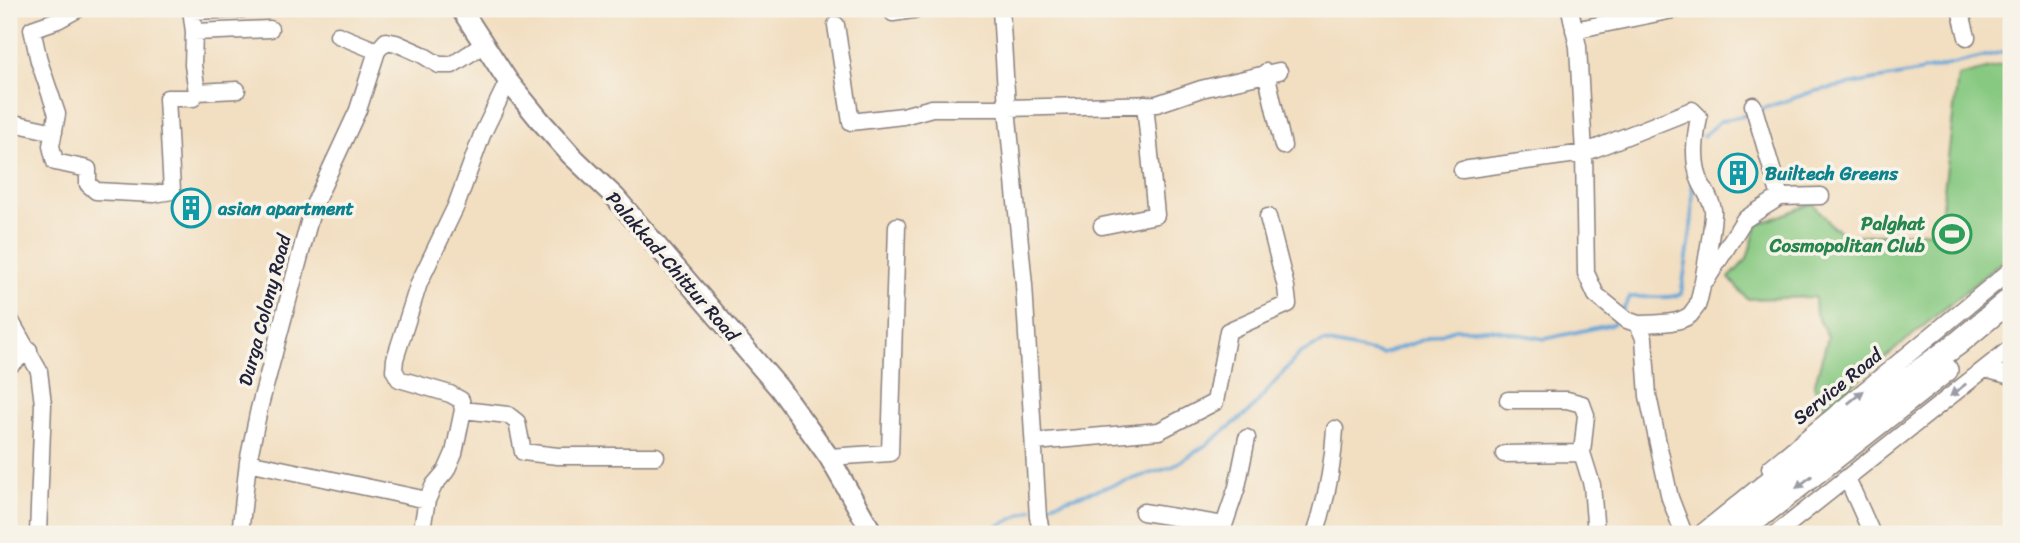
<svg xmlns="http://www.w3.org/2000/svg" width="2020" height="543" viewBox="0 0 2020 543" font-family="Sriracha,sans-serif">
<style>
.green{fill:#87c981;stroke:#54765e;stroke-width:2}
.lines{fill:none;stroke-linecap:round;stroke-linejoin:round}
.stream{stroke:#63a5d7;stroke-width:3.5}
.minor-casing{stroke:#8a807e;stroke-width:19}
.major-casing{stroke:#8a807e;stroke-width:23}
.highway-casing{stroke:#8a807e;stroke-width:26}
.minor{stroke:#fff;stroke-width:16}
.major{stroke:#fff;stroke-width:19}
.highway{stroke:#fff;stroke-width:23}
.oneway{fill:#9c9ca7}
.labels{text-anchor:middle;stroke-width:7;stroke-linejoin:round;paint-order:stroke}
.culture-label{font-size:19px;font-weight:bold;fill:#0d838f;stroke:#f7f3e8;text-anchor:start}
.leisure-label{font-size:19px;font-weight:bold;fill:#27864d;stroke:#f7f3e8;text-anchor:end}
.street-label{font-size:19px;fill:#22223b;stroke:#f7f3e8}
</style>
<rect width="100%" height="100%" fill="#f7f3e8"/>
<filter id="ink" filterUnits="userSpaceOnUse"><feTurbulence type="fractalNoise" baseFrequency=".0143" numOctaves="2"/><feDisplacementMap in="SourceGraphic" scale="14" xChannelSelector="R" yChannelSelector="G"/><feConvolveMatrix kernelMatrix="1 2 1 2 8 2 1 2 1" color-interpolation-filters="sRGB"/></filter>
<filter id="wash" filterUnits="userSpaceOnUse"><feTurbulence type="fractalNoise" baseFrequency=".00686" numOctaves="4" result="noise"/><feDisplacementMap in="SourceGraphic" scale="28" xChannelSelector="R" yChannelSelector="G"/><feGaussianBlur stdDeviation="1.57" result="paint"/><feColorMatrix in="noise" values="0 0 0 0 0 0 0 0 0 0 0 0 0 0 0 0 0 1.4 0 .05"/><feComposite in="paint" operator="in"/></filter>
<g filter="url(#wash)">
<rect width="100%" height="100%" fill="#f2dec0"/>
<path class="green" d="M2011,63V254L1824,408L1814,386L1828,337L1816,314L1815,297L1747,299L1729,278L1747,259L1757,225L1813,203L1832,226L1848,236L1939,231L1958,76Z"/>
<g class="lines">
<path class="stream" d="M1761,109L1815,91L1919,72L2011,50
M1703,136L1720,121L1747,115
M1622,311L1630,297C1645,296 1670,300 1681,294C1687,256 1695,220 1692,182
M1044,506L1172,467L1209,443L1250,411L1300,353L1324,342L1382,354L1455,329H1491L1545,339L1613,324L1616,320
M914,534L946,533L951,534
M982,534L1033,509"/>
</g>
</g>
<g filter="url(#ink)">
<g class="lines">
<defs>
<path id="minor" d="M78,9L58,20L32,29L39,61L57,114L51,146L55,162L88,169V184L96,191L154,194L172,191L167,98H193L197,92L193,65L194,32L191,9
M892,9L893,13L919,9
M1001,9L1007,108L1024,285L1038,517L1042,534
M1570,9L1578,47L1584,153L1586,273L1596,295L1627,320L1638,324L1644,338L1648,396L1659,448L1670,498L1684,534
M1960,9L1967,37
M191,11L242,9
M836,25L851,122L903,116L932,108H1007L1157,104L1201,89L1279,71
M1574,30L1678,9
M194,32L270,29
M338,35L377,51
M1266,72L1283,146
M197,92L237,90
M1753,105L1780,197
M9,122L54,132
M1462,170L1584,153L1692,110L1699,117C1695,139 1692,159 1700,181C1704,190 1712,201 1713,210C1714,221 1701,297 1697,306C1696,307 1691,314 1690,315C1677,325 1653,323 1638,324
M1102,226L1156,215L1145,104
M1707,279L1744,220L1756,212L1780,197L1821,196
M9,318L39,371L43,404L38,534
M9,366L29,350
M1985,369L2011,376
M1508,400H1567L1582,404L1586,415L1582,453L1592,485L1596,534
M463,410L508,415L517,422L523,452L558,456H656
M1035,442L1159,431L1215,402L1228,331L1288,304L1286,287L1268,217
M1504,454L1582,453
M829,457L890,453L897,226
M248,462L427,500L434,485L446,471L454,453L463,410L461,400L450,394L399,379L394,370L395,359L419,283L456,206L482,135L508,81
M1770,468L2011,270
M1847,478L1872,534
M1143,512L1224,525
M240,534L248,462L259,409L313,207L358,110L377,51L386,41L396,43L421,54L439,65H452L483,45
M421,534L427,500
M1221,534L1237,487L1247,438
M1315,534C1327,499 1333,465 1335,429
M1776,534L2011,348"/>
<path id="major" d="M461,9L508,81L539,119L571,155L615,197L779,388L829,457L873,534"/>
<path id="highway" d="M1706,534L1820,442L1957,344L2011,299
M1737,534L1946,370"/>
</defs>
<use href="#minor" class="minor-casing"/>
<use href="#major" class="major-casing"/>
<use href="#highway" class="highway-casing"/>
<use href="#minor" class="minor"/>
<use href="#major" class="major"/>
<use href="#highway" class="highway"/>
</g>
<defs><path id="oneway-solid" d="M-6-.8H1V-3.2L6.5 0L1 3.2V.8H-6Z" transform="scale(1.75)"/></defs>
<g class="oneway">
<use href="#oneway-solid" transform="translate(1958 390) rotate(142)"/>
<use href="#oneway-solid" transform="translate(1856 397) rotate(-39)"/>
<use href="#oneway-solid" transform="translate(1804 482) rotate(142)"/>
</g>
</g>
<defs>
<symbol id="building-ring" viewBox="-11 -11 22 22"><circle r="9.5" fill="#f7f3e8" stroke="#0f9aa8" stroke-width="1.5"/><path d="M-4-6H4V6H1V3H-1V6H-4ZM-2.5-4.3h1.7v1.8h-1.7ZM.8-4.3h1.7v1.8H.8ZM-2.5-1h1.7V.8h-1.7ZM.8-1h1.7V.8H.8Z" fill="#0f9aa8"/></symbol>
<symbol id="stadium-ring" viewBox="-11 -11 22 22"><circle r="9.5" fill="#f7f3e8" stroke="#2e9e5b" stroke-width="1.5"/><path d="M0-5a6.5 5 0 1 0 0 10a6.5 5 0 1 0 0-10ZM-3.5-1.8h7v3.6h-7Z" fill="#2e9e5b"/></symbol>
</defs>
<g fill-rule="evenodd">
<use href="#building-ring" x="1716" y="151" width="44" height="44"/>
<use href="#building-ring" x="169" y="186" width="44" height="44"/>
<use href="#stadium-ring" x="1930" y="212" width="44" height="44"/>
</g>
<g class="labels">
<g class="culture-label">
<text x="1765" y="180">Builtech Greens</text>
<text x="218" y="215">asian apartment</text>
</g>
<g class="leisure-label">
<text x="1925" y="230">Palghat<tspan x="1925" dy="22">Cosmopolitan Club</tspan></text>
</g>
<g class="street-label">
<text transform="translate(673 266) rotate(49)" y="7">Palakkad-Chittur Road</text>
<text transform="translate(264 310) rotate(-75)" y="7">Durga Colony Road</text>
<text transform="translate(1837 386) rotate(-39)" y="7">Service Road</text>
</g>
</g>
<rect width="2020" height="543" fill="none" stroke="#f7f3e8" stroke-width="35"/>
</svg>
